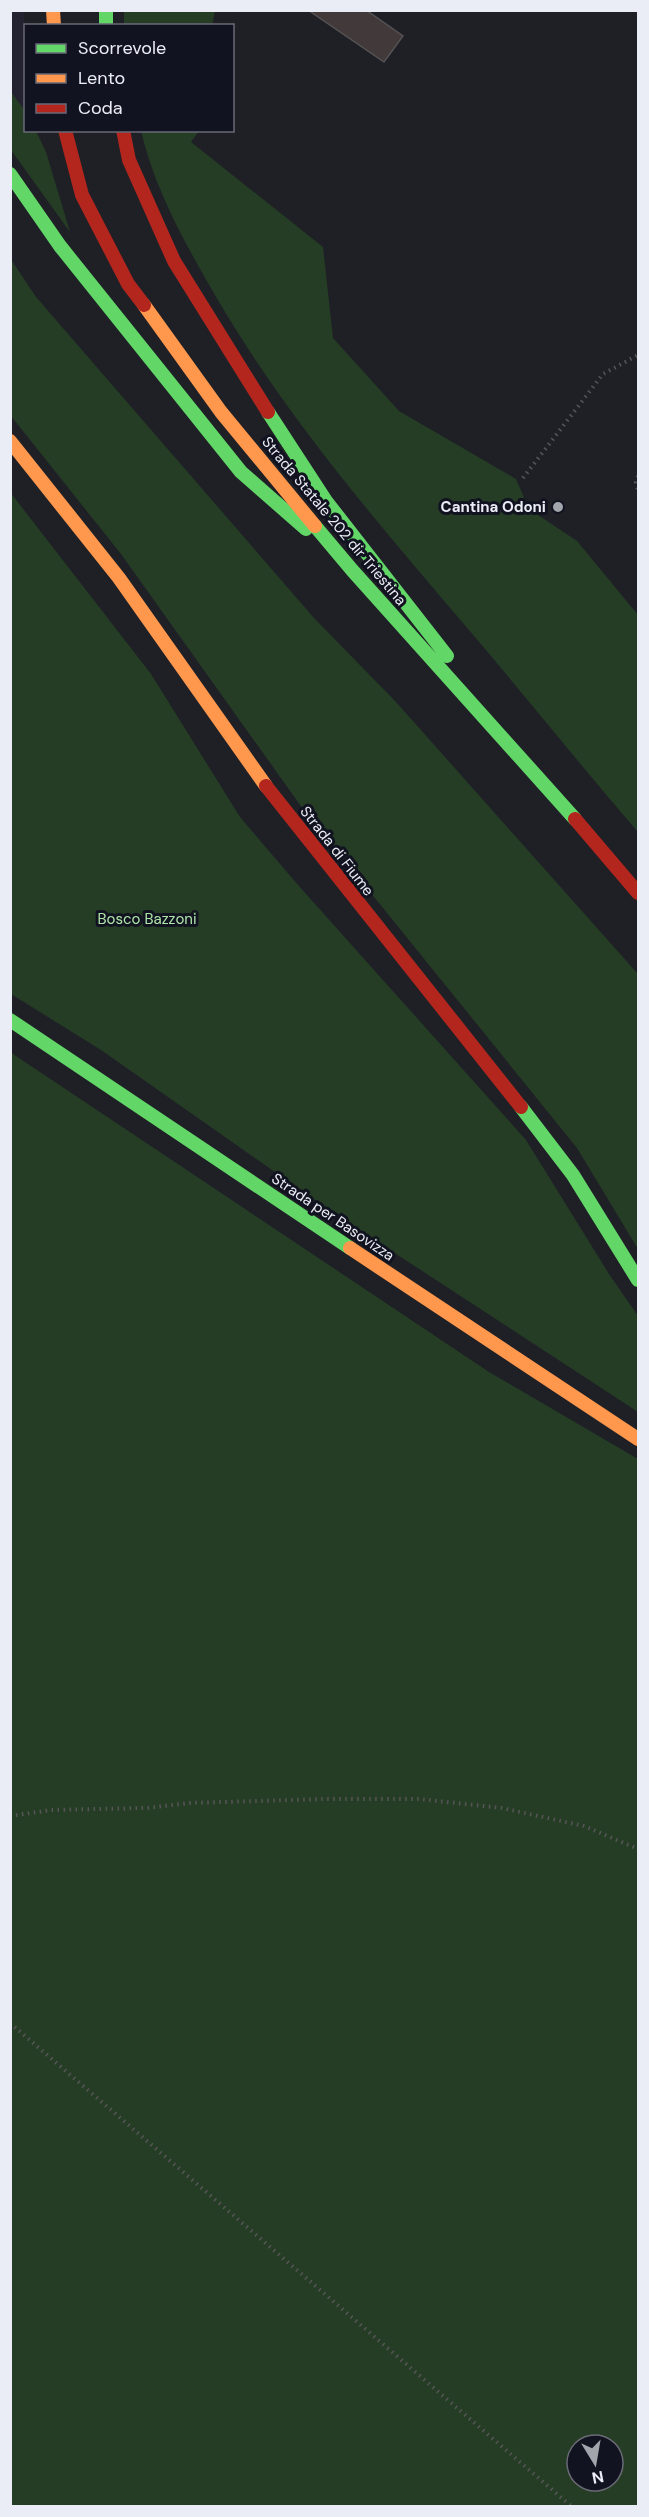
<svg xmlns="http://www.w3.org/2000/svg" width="649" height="2517" viewBox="0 0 649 2517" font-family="'DM Sans',sans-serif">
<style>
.industrial{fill:#242230}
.green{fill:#263d25;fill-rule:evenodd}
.building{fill:#42393a;stroke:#555254;stroke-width:1.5}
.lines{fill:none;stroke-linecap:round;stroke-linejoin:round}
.path{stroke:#565557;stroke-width:4;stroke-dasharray:1.5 4.5;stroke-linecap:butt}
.fast{stroke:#63d668;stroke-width:14}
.slow{stroke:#ff974d;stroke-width:14}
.jam{stroke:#b3261e;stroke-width:14}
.poi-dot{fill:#a3a5ad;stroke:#121320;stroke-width:2}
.labels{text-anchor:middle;stroke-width:6;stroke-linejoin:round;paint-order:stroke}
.poi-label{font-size:15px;font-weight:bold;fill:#ebedf6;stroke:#121320;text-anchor:end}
.street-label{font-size:15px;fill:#ebedf6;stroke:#121320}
.park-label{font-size:15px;fill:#aee6aa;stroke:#121320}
</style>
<rect width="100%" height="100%" fill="#1e2026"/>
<path class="industrial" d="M10,11H24L25,111L12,93Z"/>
<path class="green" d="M124,11V10L215,11L212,26L124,25Z
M10,85L12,93L25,111L26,130L36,131L46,152L70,232L11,150Z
M141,131H199L191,142L323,247L333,338L399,411L516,479L529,509L577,541L638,615V832C581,766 526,697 469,630C375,520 280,410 208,283C180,234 154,186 141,131Z
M10,258L36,297L62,327L314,618L396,702L638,974V1249L577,1148L303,809L121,554L11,416Z
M10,492L151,674L240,817L298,885L526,1140L609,1274L638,1316V1412L335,1214L101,1050L11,994Z
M10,1052L489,1372L638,1459V2506H11ZM577,2445H613V2481H577Z"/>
<path class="building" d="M308,10H366L403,36L384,62Z"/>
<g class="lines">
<path class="path" d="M638,476L636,482L638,490
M523,478L603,374L638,355
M10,1816L51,1810L147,1808L189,1803L325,1799H419L502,1808L584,1826L638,1849
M10,2023L571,2506"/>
<path class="fast" d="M106,10V26
M10,174L60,246L241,472L306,529
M268,412L326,501L447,656
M315,526L352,570L575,819
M10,1020L350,1248
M521,1107L573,1175L638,1280"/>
<path class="slow" d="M53,10L54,26
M144,305L221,412L315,526
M10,441L119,578L266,786
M350,1248L638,1439"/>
<path class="jam" d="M65,130L82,195L128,284L144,305
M123,130L129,160L174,261L268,412
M266,786L521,1107
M575,819L638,893"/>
</g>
<circle class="poi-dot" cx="558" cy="507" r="6"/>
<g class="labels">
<g class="poi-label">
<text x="546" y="512">Cantina Odoni</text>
</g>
<g class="street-label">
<text transform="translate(334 521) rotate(50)" y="5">Strada Statale 202 dir Triestina</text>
<text transform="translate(337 851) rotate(52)" y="5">Strada di Fiume</text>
<text transform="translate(333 1217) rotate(34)" y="5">Strada per Basovizza</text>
</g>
<g class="park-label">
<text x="147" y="924">Bosco Bazzoni</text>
</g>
</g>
<rect width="649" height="2517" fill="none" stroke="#ebedf6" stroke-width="24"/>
<rect x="24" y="24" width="210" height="108" fill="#121320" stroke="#696a76" stroke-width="1.5"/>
<rect x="36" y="44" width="30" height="9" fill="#63d668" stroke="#696a76" stroke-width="1.5"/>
<text x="78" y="54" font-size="18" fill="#ebedf6">Scorrevole</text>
<rect x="36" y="74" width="30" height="9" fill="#ff974d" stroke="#696a76" stroke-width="1.5"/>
<text x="78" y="84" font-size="18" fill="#ebedf6">Lento</text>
<rect x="36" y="104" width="30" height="9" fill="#b3261e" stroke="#696a76" stroke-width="1.5"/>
<text x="78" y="114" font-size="18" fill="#ebedf6">Coda</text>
<g transform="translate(595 2463) rotate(169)"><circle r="28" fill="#121320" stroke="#696a76" stroke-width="1.5"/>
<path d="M0-4.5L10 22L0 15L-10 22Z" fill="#a3a5ad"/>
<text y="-9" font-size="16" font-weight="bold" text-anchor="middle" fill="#ebedf6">N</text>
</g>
</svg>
